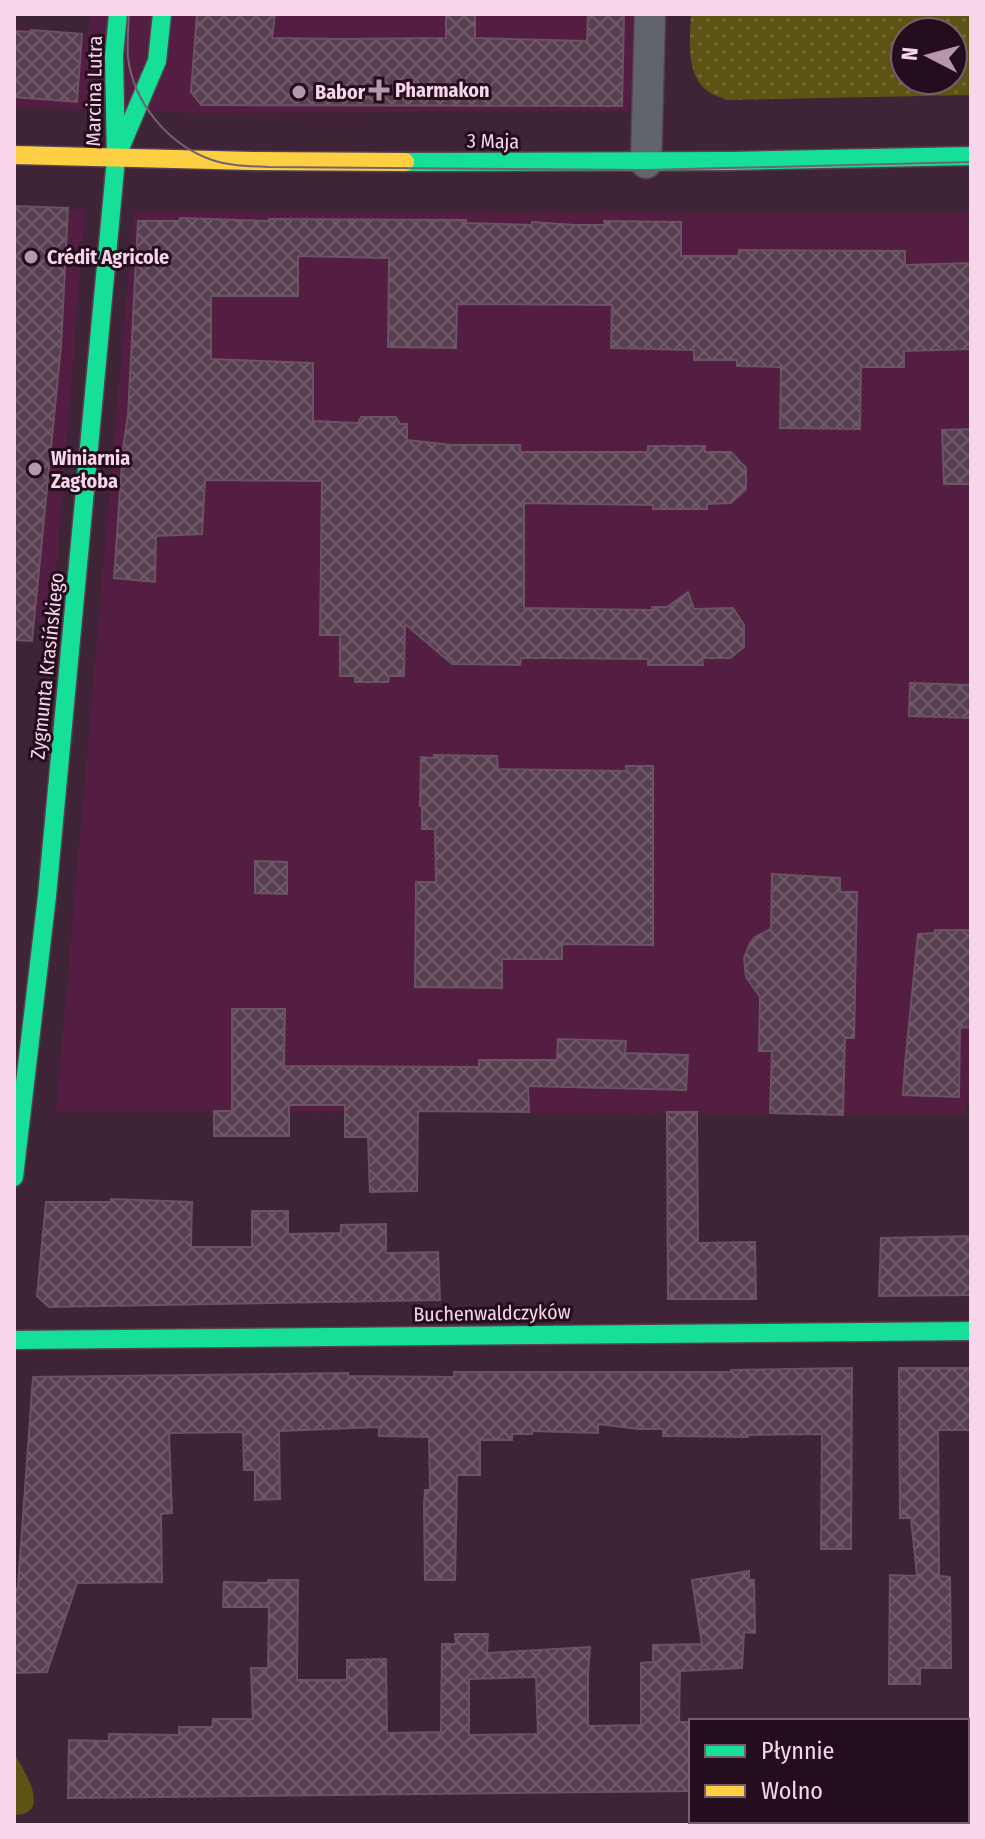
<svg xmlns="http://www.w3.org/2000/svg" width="985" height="1839" viewBox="0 0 985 1839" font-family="'Fira Sans Condensed',sans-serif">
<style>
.built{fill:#541d42}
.green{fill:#5d5314}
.park{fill:url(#park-dots);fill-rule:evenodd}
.building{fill:url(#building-cross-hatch);stroke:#6a5362;stroke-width:2;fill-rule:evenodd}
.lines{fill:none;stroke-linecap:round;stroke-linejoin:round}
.street-casing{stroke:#56404f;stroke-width:33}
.fast-casing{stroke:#56404f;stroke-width:21}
.slow-casing{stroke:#56404f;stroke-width:21}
.street{stroke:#62646d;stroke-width:30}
.fast{stroke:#16e098;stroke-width:18}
.slow{stroke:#ffcf43;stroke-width:18}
.tram{stroke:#6f646f;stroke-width:2}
.poi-dot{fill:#b798ab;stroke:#240d1c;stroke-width:3}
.labels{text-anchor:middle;stroke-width:6;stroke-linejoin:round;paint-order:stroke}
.poi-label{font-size:20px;font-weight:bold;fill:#f7d6e9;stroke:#240d1c;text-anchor:start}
.street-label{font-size:20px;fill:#f7d6e9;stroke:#240d1c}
</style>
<defs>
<pattern id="park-dots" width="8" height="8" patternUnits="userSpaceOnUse" patternTransform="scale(2)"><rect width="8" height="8" fill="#5d5314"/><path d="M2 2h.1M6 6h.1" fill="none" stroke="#756b36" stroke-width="1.8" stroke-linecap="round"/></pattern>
<pattern id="building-cross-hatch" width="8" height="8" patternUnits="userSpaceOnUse" patternTransform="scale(2)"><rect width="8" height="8" fill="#583f50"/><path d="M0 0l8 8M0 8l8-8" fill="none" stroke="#715a69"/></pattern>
</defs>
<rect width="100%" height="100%" fill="#3f2437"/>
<path class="built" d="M90,14H633L630,111L199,113L14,107V28L88,34Z
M14,206L85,210L52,622H14Z
M134,212L931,213L971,212V1100H966L965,1114L56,1112Z"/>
<path class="green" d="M14,1753C23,1769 54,1815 14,1815Z"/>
<path class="park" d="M691,14H971V95L727,100C721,97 714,96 709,92C685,76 690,39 691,14ZM905,32H953V80H905Z"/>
<path class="building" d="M197,14H275L272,38L341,39L446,38V14H475V38L587,41L588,14H624L622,106L201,105L191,92Z
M31,30L82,34L77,102L14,97V31L30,32Z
M14,206L68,208L61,346L32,641L14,640Z
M180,218L269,221V219L466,220V223L532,225V222L575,225H605L604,221L681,222V256H738L739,250L905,251V265L971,263V349L904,351V367H861L860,429L780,428L781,367L737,366V360H694V350L611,348L612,305L457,304L456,348L388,347L389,258L298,256V296H211V359L313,363V421L358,423L361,417H396L400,424H407V440L452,445H520V452H648V446H705V452H731L746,468V489L731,503L707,504V509H653V505L524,503V608L652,610V607H667L688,592L694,609L733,608L744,625V647L730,658H702L703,665H648V659L546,658H521L520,665L452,664L405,624L404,676H389L388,682H355V676H340V635H320L322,481L205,480L202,534L156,536L155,582L114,578L123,448L128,415L138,221H179Z
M971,429V484H944L942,430Z
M910,683L971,685V718L909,716Z
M434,755L497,756L498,769L627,771L626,766H653V945L562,944V959H502V988L415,987L416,882H436L435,829H422V806H420L421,757L435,758Z
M255,861L287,862V894L255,893Z
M772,874L840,878V892H857L854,1038H845L843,1115L770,1113L772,1051H759L760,997L746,977L744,958L750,943L755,937L771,929Z
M935,930H971V1027L960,1028L959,1097L903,1095L905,1064L918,934L935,933Z
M232,1009H285L284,1066L479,1067V1060H557L558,1039L626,1041L625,1053L688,1055L686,1090L528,1086L529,1112L418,1111L417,1191L370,1192L368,1137H345V1105H289V1136H214V1111H232Z
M667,1112H697L698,1243L755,1242L756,1299H668Z
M111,1199L192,1202L191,1247H252V1211H288V1234L341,1233V1225L386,1224V1253L438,1252L440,1300L49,1307L37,1296L46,1202H111Z
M971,1236V1295L879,1296L881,1238Z
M852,1368L851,1549H821L822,1434L748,1435V1437L663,1436V1429H638L598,1424V1433L532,1431V1434H512V1440H480V1475H457L455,1580H425L424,1506L425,1490H430L429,1437L379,1436V1427L279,1431L280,1499L255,1500V1470H244L243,1432L169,1433L172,1513L161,1514L162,1582L77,1583L47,1672L14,1673V1598L18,1586L33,1377L348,1373V1376L454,1377V1372H731V1370Z
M899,1368H971V1430H938L939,1576L950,1577L951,1668H920V1684H889L890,1575L917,1576L911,1518H900Z
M749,1571V1580H754L755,1633L744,1632L742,1668L680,1671L679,1722H691V1791L68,1798L69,1740L109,1741V1734L179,1735V1727H212L213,1719H253L251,1668H268L269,1607H223L224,1582L268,1583V1580H298L297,1680H347V1660L386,1659L387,1733L441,1732L442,1644H456L455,1634H488L487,1653L590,1647L588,1674V1726L641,1725V1663L653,1662V1645L702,1644L692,1580ZM536,1677L538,1734L469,1735V1679Z"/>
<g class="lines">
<defs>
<path id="street" d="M646,163L650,14"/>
<path id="fast" d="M121,146L157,61L162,14
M405,162L732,161L971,156
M14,1177L47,896L116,159L114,56L118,14
M14,1340L971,1331"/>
<path id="slow" d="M14,155L253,161L405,162"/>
</defs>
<use href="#street" class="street-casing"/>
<use href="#fast" class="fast-casing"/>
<use href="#slow" class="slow-casing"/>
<use href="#street" class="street"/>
<use href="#fast" class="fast"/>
<use href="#slow" class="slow"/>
<path class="tram" d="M129,14C128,29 127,44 128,58C134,104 169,145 212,160C230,166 250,166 268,167L646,170L971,162"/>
</g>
<g class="poi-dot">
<path d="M375 78h8v8h8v8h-8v8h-8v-8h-8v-8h8z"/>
<circle cx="299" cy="92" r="8"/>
<circle cx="31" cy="257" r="8"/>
<circle cx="35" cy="469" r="8"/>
</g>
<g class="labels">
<g class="poi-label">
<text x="395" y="97">Pharmakon</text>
<text x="315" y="99">Babor</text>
<text x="47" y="264">Crédit Agricole</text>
<text x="51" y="465">Winiarnia<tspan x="51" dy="23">Zagłoba</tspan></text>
</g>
<g class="street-label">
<text transform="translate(94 91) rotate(-89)" y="7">Marcina Lutra</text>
<text transform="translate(493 141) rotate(1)" y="7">3 Maja</text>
<text transform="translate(47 666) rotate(-84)" y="7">Zygmunta Krasińskiego</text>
<text transform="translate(492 1313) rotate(-1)" y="7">Buchenwaldczyków</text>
</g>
</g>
<rect width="985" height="1839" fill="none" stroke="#f7d6e9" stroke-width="32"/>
<rect x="689" y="1719" width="280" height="104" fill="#240d1c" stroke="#785d6e" stroke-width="2"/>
<rect x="705" y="1745" width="40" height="12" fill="#16e098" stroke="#785d6e" stroke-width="2"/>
<text x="761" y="1759" font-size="24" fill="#f7d6e9">Płynnie</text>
<rect x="705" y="1785" width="40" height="12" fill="#ffcf43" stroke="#785d6e" stroke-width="2"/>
<text x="761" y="1799" font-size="24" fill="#f7d6e9">Wolno</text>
<g transform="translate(929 56) rotate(276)"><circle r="38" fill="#240d1c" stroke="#785d6e" stroke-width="2"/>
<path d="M0-6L14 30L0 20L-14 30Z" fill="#b798ab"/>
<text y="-12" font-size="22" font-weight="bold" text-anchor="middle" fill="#f7d6e9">N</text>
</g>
</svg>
